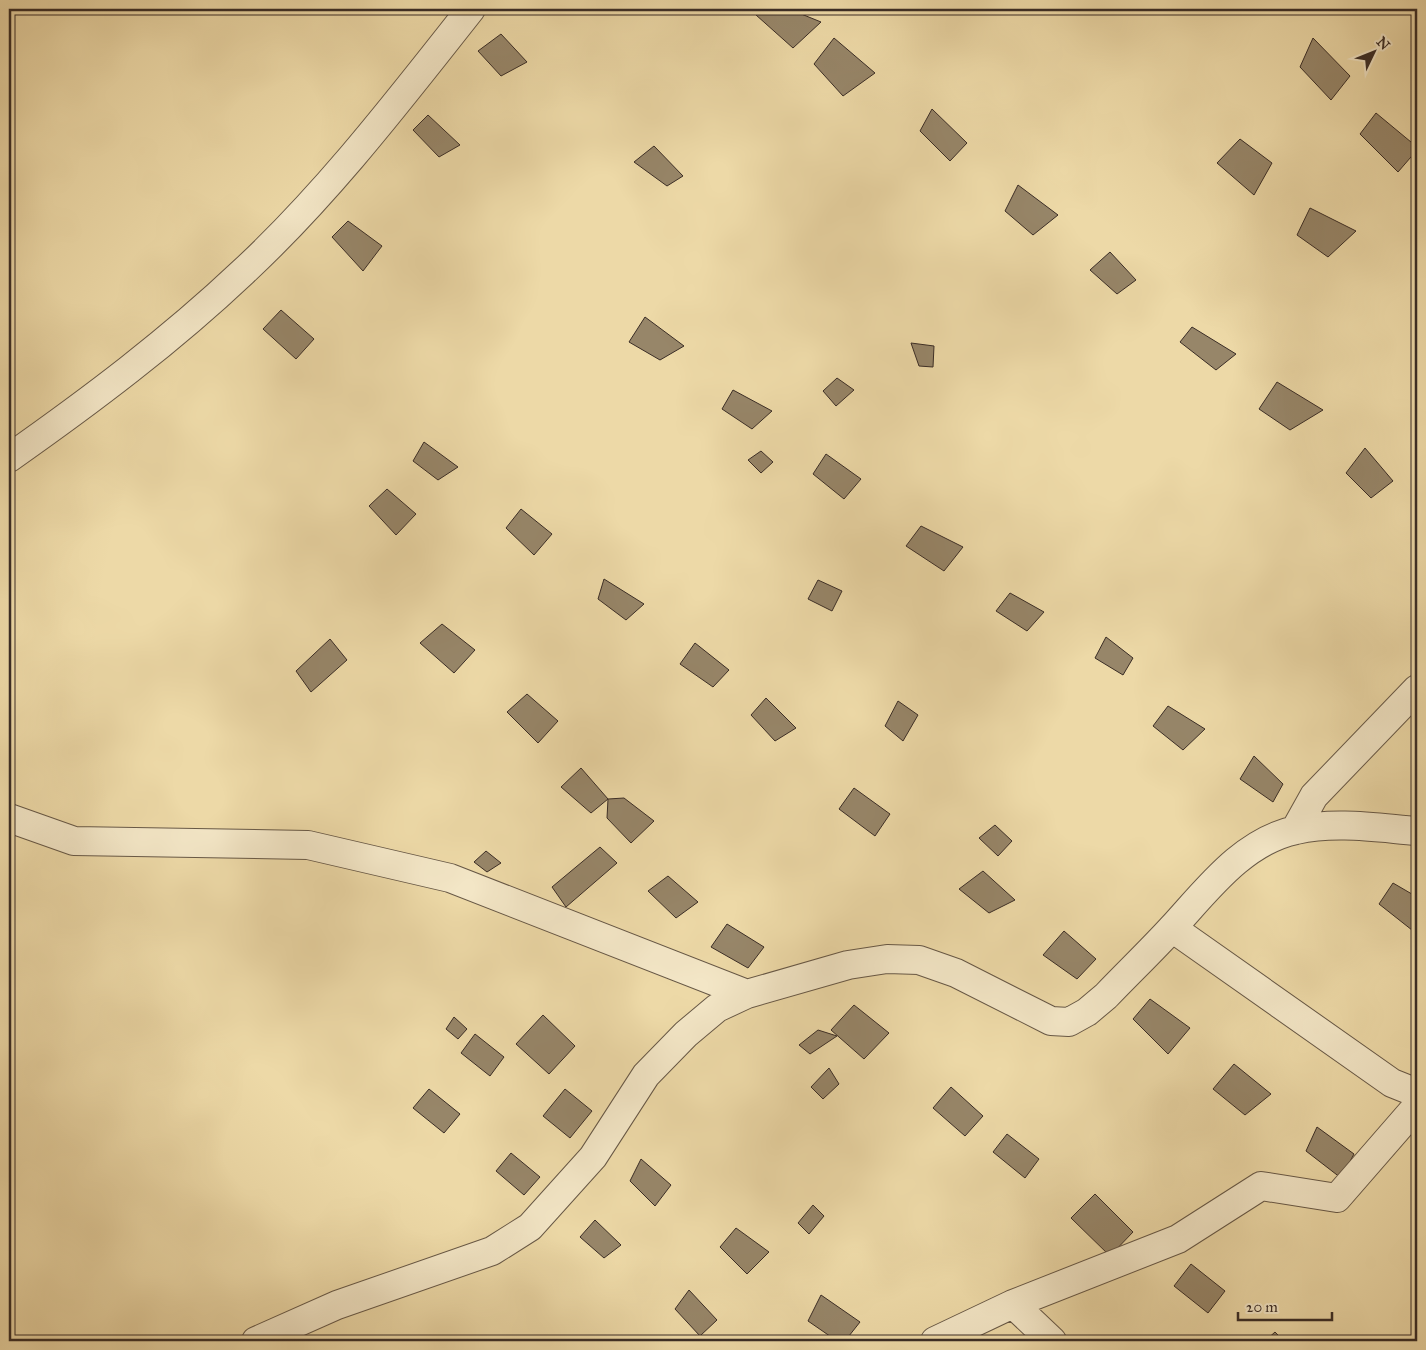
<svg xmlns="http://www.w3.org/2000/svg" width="1426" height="1350" viewBox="0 0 1426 1350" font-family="'IM FELL Great Primer',serif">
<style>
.building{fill:#978669;stroke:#3a2d26}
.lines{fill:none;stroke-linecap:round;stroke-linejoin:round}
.minor-casing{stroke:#675846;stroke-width:30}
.minor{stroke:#f3e6c6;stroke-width:28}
</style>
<rect width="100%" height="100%" fill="#edd9a7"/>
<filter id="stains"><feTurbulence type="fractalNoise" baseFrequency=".004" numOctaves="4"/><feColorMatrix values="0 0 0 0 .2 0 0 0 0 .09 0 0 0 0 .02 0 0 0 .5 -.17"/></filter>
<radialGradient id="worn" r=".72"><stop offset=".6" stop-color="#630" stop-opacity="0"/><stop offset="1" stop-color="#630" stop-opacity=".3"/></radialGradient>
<path class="building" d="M760,9H789L821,22L793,48L756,15Z
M501,34L527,62L501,76L478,51Z
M834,38L875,73L843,96L814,64Z
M1313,38L1350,76L1331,100L1300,67Z
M932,109L967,143L950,161L920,131Z
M1376,113L1417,147V150L1398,172L1360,134Z
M428,115L460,145L439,157L413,130Z
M1240,139L1272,163L1254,195L1217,163Z
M654,146L683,176L667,186L634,162Z
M1018,185L1058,215L1033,235L1005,211Z
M1310,208L1356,231L1328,257L1297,235Z
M348,221L382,246L363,271L332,237Z
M1110,252L1136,280L1117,294L1090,270Z
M281,310L314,339L296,359L263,329Z
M645,317L684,346L660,360L629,342Z
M1192,327L1236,354L1216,370L1180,342Z
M911,343L934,346L933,367L919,366Z
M837,378L854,390L836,406L823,391Z
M1277,382L1323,410L1290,430L1259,409Z
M733,390L772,411L752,429L722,409Z
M424,442L458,467L438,480L413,461Z
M1365,448L1393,481L1371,498L1346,473Z
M761,451L773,462L761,473L748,460Z
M826,454L861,479L844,499L813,474Z
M387,489L416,514L396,535L369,506Z
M521,509L552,534L534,555L506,528Z
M921,526L963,547L944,571L906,546Z
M604,579L644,604L626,620L598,599Z
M818,580L842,591L832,611L808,599Z
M1010,593L1044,612L1027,631L996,611Z
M442,624L475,650L454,673L420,643Z
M1106,637L1133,658L1123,675L1095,658Z
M330,639L347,660L311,692L296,671Z
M695,643L729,670L713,687L680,664Z
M527,694L558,721L538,743L507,712Z
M766,698L796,728L775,741L751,715Z
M898,701L918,715L903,741L885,726Z
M1168,706L1205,729L1183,750L1153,726Z
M1254,756L1283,784L1273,802L1240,779Z
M581,768L608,799L591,813L561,787Z
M854,788L890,814L875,836L839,809Z
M624,798L654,821L631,843L607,818L608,799Z
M995,825L1012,841L998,856L979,838Z
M600,847L617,863L566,907L552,887Z
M486,851L501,863L487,872L474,862Z
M983,871L1015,900L989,913L959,889Z
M668,876L698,902L676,918L648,891Z
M1393,883L1417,897V934L1379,904Z
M727,924L764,947L748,968L711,947Z
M1064,931L1096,959L1077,979L1043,955Z
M1150,999L1190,1028L1168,1054L1133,1019Z
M854,1005L889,1033L864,1059L831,1030Z
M543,1015L575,1046L549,1074L516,1044Z
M454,1017L467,1029L458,1039L446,1029Z
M818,1030L837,1036L810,1054L799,1045Z
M475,1034L504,1057L490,1076L461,1053Z
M1234,1064L1271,1094L1245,1115L1213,1089Z
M829,1068L839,1084L823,1099L811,1087Z
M951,1087L983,1116L965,1136L933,1108Z
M429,1089L460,1114L444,1133L413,1108Z
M565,1089L592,1111L570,1138L543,1116Z
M1317,1127L1354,1154L1341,1178L1306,1151Z
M1007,1134L1039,1159L1025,1178L993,1152Z
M511,1153L540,1177L524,1195L496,1171Z
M641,1159L671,1185L655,1206L630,1181Z
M1095,1194L1133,1232L1110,1256L1071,1218Z
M813,1205L824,1216L809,1234L798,1223Z
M595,1220L621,1245L604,1258L580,1237Z
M736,1228L769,1252L747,1274L720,1247Z
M1191,1264L1225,1291L1208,1313L1174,1286Z
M689,1290L717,1320L700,1336L675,1309Z
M821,1295L860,1322L845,1341H837L808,1321Z
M1275,1332L1284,1341H1265Z"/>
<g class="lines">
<defs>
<path id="minor" d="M9,458C90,401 170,341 243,272C328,193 399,100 471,9
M9,818L74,841L308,845L450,878L747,994
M1295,830L1314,796L1417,689
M1172,928L1392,1083L1417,1093
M1013,1304L1178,1239L1261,1186L1337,1198L1417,1106
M256,1341L337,1305L492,1251L530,1227L593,1157L646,1075L686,1034L717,1008L747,994L848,965L887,959L919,960L956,973L1051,1021L1069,1022L1087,1012L1106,996C1128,973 1151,951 1173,927C1207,890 1243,841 1296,830C1335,821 1378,828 1417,831
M935,1341L1013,1304L1052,1341"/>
</defs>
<use href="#minor" class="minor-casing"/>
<use href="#minor" class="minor"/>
</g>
<rect width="1426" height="1350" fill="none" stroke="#edd9a7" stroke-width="30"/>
<rect x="10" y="10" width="1406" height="1330" fill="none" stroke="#3a2d26" stroke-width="2.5"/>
<rect x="15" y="15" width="1396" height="1320" fill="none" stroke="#3a2d26"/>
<g transform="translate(1374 52) rotate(47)" stroke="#f3e6c6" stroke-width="4" paint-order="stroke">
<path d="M0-4L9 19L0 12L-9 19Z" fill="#3a2d26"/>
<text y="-8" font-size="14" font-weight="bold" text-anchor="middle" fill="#3a2d26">N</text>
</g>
<path d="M1238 1312v8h94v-8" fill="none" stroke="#3a2d26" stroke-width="2.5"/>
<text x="1246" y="1312" font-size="15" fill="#3a2d26" stroke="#f3e6c6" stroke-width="4" paint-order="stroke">20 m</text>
<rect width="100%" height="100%" filter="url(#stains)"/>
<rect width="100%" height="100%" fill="url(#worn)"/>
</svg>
